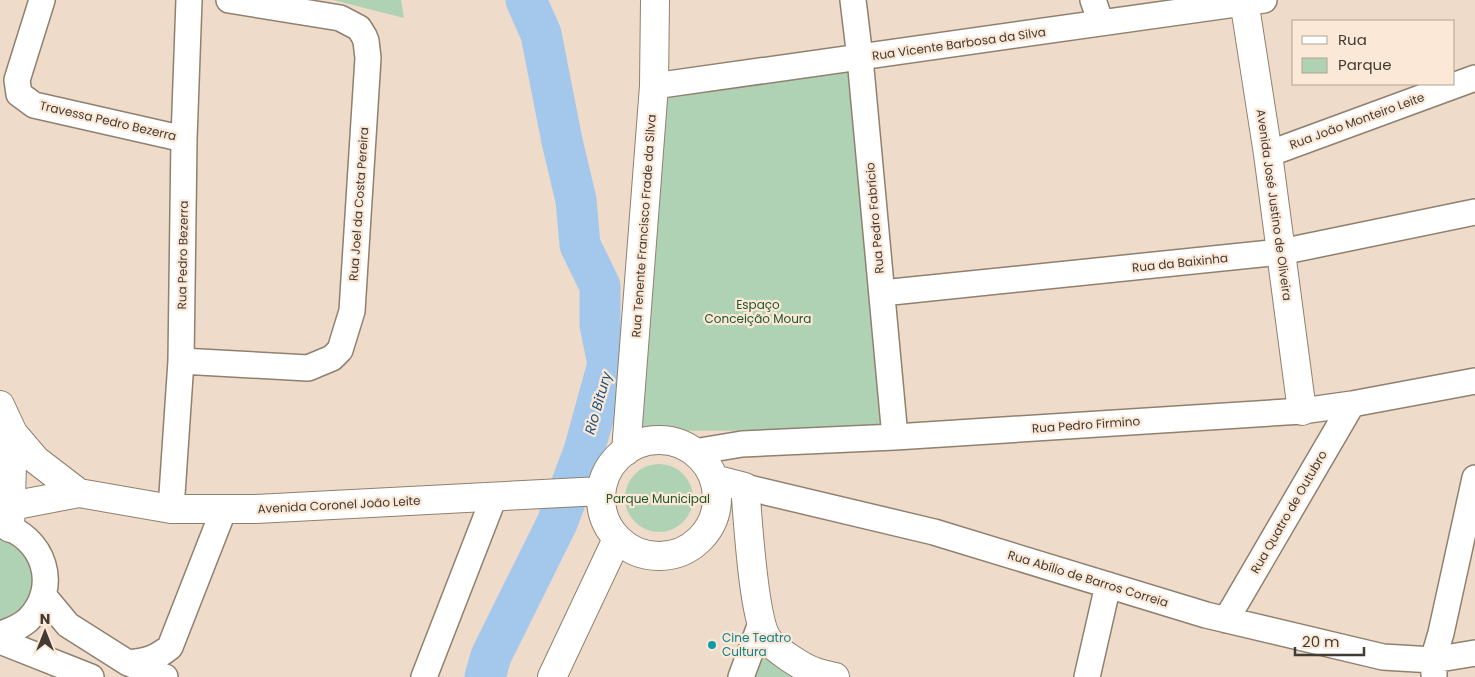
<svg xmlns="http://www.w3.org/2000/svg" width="1475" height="677" viewBox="0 0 1475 677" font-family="Poppins,sans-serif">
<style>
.green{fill:#b0d2b4}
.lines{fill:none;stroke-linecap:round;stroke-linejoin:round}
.river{stroke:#a4c8ec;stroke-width:41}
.street-casing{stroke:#90806f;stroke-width:28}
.secondary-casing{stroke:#90806f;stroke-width:30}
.street{stroke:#fff;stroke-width:25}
.secondary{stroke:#fff;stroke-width:28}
.culture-dot{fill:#0f9aa8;stroke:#fbe8d6;stroke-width:2}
.labels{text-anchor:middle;stroke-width:4.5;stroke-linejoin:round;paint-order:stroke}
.street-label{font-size:12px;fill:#423b34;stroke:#fbe8d6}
.park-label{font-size:12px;fill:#1d5629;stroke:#fbe8d6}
.culture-label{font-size:12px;fill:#0d838f;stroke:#fbe8d6;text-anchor:start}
.water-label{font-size:14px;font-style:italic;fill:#1c517e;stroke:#fbe8d6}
</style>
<rect width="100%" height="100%" fill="#eedbc9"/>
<path class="green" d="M333,0H401L404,18Z
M854,66L886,430L628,431L659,91Z
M625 498a34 34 0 1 1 68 0a34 34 0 1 1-68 0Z
M0,534H7L39,568L28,613L0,628Z
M761,623L810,677H741Z"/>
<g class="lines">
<path class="river" d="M485,677L491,656L557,523L584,451L608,364L600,325V286L580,245L576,200L562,141L541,34L526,0"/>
<defs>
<path id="street" d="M42,0L17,80L19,94L34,105L184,139
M853,0L860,58L895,437
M1093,0L1101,23
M654,86L1264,0
M1268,154L1475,78
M882,293L1281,252L1475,212
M181,361L308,368L332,358L340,350L352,311L368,58L366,41L364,36L359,28L340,18L229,0
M694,452L742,444L895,437L1302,411L1352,404L1475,381
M745,487L934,532L1206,615L1383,657L1433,660L1475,653
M171,509L181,361L184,139L189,0
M0,525C44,536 61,587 28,620C20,627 10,631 0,634
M43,595L68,625L128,663L165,677
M1226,620L1352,404
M0,641L91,677
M128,663C147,661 155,659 170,647L224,509
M1434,674L1433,660L1441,633L1475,478
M424,677L494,497
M741,677L761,623
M1087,677L1108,585"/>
<path id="secondary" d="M1244,0L1268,154L1302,411
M0,405L13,433L10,528
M13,433L36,460L79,493
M601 498a58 58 0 1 1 116 0a58 58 0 1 1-116 0Z
M626,451L654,86L655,0
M714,479L745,487C748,517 753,622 769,641C776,650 802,667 813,671C819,674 828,675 835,677
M11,506L79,493L171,509H256L601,491
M552,677L617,539"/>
</defs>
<use href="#street" class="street-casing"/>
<use href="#secondary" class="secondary-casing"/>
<use href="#street" class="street"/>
<use href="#secondary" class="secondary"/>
</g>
<circle class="culture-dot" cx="712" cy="645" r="5"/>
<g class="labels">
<g class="street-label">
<text transform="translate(959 44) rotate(-8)" y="4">Rua Vicente Barbosa da Silva</text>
<text transform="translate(108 121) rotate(13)" y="4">Travessa Pedro Bezerra</text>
<text transform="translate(1357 121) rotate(-20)" y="4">Rua João Monteiro Leite</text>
<text transform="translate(359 204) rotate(-86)" y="4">Rua Joel da Costa Pereira</text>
<text transform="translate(1274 205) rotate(82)" y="4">Avenida José Justino de Oliveira</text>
<text transform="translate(875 218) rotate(-95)" y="4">Rua Pedro Fabrício</text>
<text transform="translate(644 226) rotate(-86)" y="4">Rua Tenente Francisco Frade da Silva</text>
<text transform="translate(183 255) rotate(-89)" y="4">Rua Pedro Bezerra</text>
<text transform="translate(1180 263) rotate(-6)" y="4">Rua da Baixinha</text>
<text transform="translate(1086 425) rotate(-4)" y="4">Rua Pedro Firmino</text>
<text transform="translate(339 505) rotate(-3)" y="4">Avenida Coronel João Leite</text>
<text transform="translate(1289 512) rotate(-60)" y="4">Rua Quatro de Outubro</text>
<text transform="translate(1088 579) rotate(17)" y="4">Rua Abílio de Barros Correia</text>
</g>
<g class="park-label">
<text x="758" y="309">Espaço<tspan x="758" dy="14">Conceição Moura</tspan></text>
<text x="658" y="503">Parque Municipal</text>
</g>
<g class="culture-label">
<text x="722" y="642">Cine Teatro<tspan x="722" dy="14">Cultura</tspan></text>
</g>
<g class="water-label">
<text transform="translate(598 403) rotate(-74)" y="5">Rio Bitury</text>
</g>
</g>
<rect x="1292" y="20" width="162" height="65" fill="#fbe8d6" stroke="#b1a395"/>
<rect x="1302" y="36" width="25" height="8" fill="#ffffff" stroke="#b1a395"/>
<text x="1338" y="45" font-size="15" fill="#423b34">Rua</text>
<rect x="1302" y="58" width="25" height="15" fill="#b0d2b4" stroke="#b1a395"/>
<text x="1338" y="70" font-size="15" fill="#423b34">Parque</text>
<g transform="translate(45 632)" stroke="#fbe8d6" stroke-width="4" paint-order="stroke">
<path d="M0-4L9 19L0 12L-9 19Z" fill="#423b34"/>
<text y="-8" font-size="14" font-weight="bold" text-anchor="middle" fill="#423b34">N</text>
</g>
<path d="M1295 647v8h69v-8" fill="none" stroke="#423b34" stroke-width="2.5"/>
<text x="1302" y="647" font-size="15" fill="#423b34" stroke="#fbe8d6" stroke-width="4" paint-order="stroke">20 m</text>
</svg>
